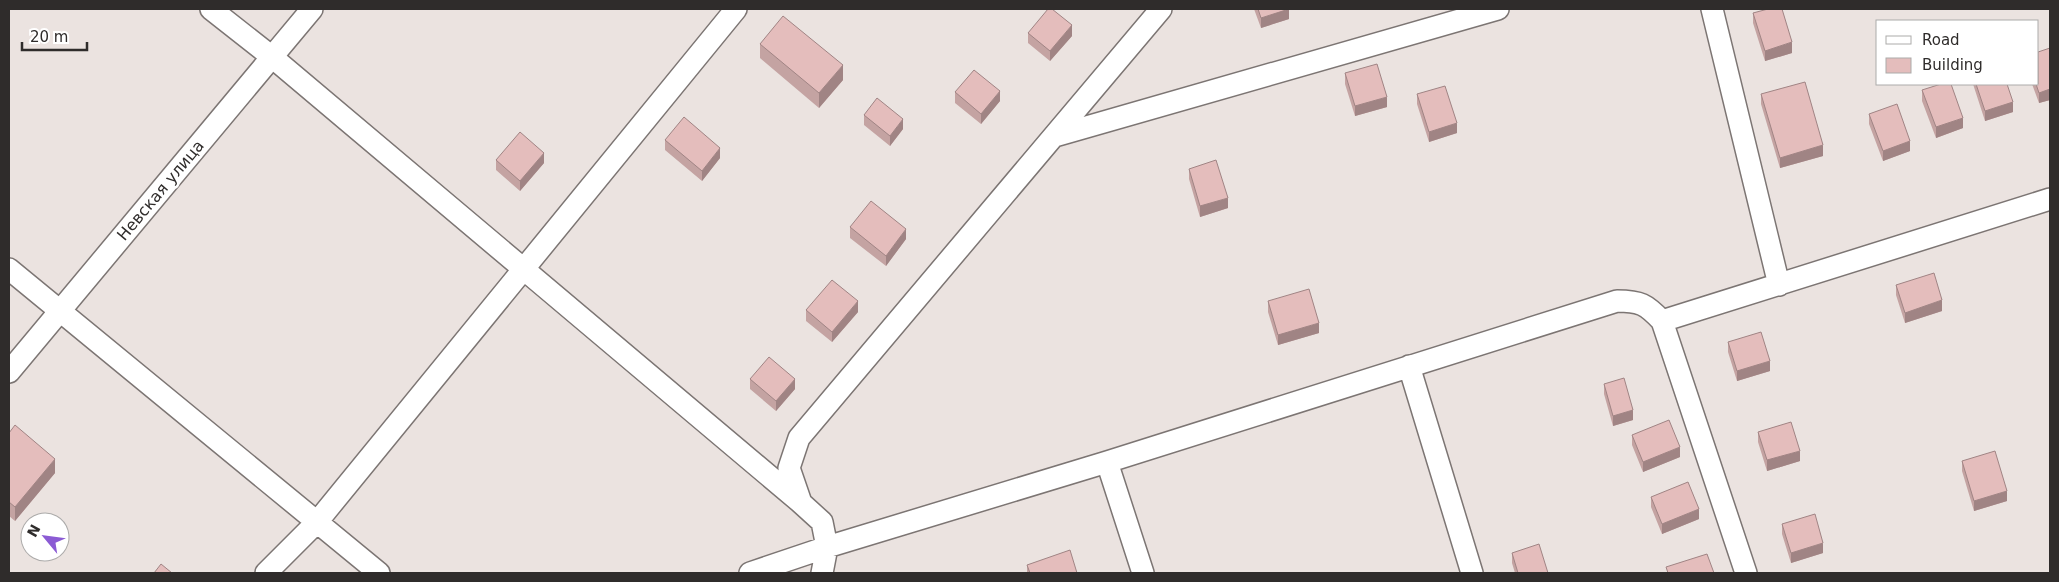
<svg xmlns="http://www.w3.org/2000/svg" width="2059" height="582" viewBox="0 0 2059 582" font-family="'DejaVu Sans',sans-serif">
<style>
.lines{fill:none;stroke-linecap:round;stroke-linejoin:round}
.minor-casing{stroke:#7c7573;stroke-width:24}
.minor{stroke:#fff;stroke-width:21}
.wall{fill:#c4a3a2}
.shaded-wall{fill:#a08484}
.building{fill:#e4bdbc;stroke:#a08484}
.labels{text-anchor:middle;stroke-width:5;stroke-linejoin:round;paint-order:stroke}
.street-label{font-size:16px;fill:#2f2c2b;stroke:#fff}
</style>
<rect width="100%" height="100%" fill="#ebe3e0"/>
<g class="lines">
<defs>
<path id="minor" d="M211,9L272,57L800,502L822,522L827,547L822,573
M1712,9L1779,285
M1055,136L1498,9
M9,269L379,573
M1662,321L2050,199
M1409,366L1472,573
M9,372L312,9
M1107,462L1143,573
M800,500L789,468L799,438L1161,9
M266,573L317,522L736,9
M750,573L827,547L1107,462L1617,301C1640,301 1646,304 1662,321L1746,573"/>
</defs>
<use href="#minor" class="minor-casing"/>
<use href="#minor" class="minor"/>
</g>
<path class="wall" d="M1254,9H1288L1289,19L1261,28Z
M1753,13L1792,53L1765,61L1753,23Z
M1028,33L1072,36L1050,61L1028,43Z
M760,44L843,80L819,108L760,58Z
M2050,48V100L2039,103L2032,84H2038Z
M1345,73L1387,107L1355,116L1345,84Z
M1973,84H2007L2013,112L1985,121Z
M1922,90L1963,128L1936,138L1922,101Z
M955,92L1000,101L981,124L955,103Z
M1417,94L1457,133L1429,142L1417,104Z
M1761,94L1823,156L1780,168L1761,104Z
M1869,114L1910,151L1883,161L1869,124Z
M864,115L903,129L890,146L864,125Z
M665,140L720,158L702,181L665,150Z
M496,160L544,163L520,191L496,170Z
M1189,169L1228,208L1200,217L1189,179Z
M850,227L906,239L886,266L850,238Z
M1896,285L1942,311L1905,323L1896,295Z
M1268,301L1319,333L1278,345L1268,312Z
M806,310L858,312L832,342L806,321Z
M1728,342L1770,371L1737,381L1728,352Z
M750,379L795,389L776,411L750,389Z
M1604,384L1633,420L1613,426L1604,394Z
M1758,432L1800,461L1767,471L1758,442Z
M9,433L55,473L15,521L9,516Z
M1632,435L1680,457L1643,472L1632,445Z
M1962,461L2007,501L1974,511L1962,471Z
M1651,497L1699,519L1662,534L1651,507Z
M1782,524L1823,553L1791,563L1782,534Z
M1512,553L1548,573H1515L1512,563Z
M1027,565L1077,573H1027Z"/>
<path class="shaded-wall" d="M1289,9V19L1261,28V18Z
M1072,25V36L1050,61V51Z
M1792,42V53L1765,61V51Z
M843,65V80L819,108V93Z
M2050,89V100L2039,103V93Z
M1000,91V101L981,124V114Z
M1387,97V107L1355,116V106Z
M2013,102V112L1985,121V111Z
M1963,118V128L1936,138V127Z
M903,119V129L890,146V136Z
M1457,123V133L1429,142V132Z
M1910,141V151L1883,161V151Z
M1823,145V156L1780,168V158Z
M720,148V158L702,181V171Z
M544,153V163L520,191V181Z
M1228,198V208L1200,217V206Z
M906,229V239L886,266V256Z
M1942,300V311L1905,323V313Z
M858,301V312L832,342V332Z
M1319,323V333L1278,345V335Z
M1770,361V371L1737,381V371Z
M795,379V389L776,411V401Z
M1633,410V420L1613,426V416Z
M1680,447V457L1643,472V462Z
M1800,451V461L1767,471V460Z
M55,459V473L15,521V507Z
M2007,491V501L1974,511V501Z
M1699,509V519L1662,534V524Z
M10,530V541L9,542V532Z
M1823,543V553L1791,563V553Z"/>
<path class="building" d="M1048,9H1052L1072,25L1050,51L1028,33Z
M1258,9H1289L1261,18Z
M1768,9H1782L1792,42L1765,51L1753,13Z
M783,16L843,65L819,93L760,44Z
M2050,48V89L2039,93L2036,84H2038V52Z
M1377,64L1387,97L1355,106L1345,73Z
M974,70L1000,91L981,114L955,92Z
M1805,82L1823,145L1780,158L1761,94Z
M1941,84H1951L1963,118L1936,127L1922,90Z
M1976,84H2007L2013,102L1985,111Z
M1445,86L1457,123L1429,132L1417,94Z
M877,98L903,119L890,136L864,115Z
M1897,104L1910,141L1883,151L1869,114Z
M684,117L720,148L702,171L665,140Z
M520,132L544,153L520,181L496,160Z
M1216,160L1228,198L1200,206L1189,169Z
M871,201L906,229L886,256L850,227Z
M1934,273L1942,300L1905,313L1896,285Z
M832,280L858,301L832,332L806,310Z
M1309,289L1319,323L1278,335L1268,301Z
M1761,332L1770,361L1737,371L1728,342Z
M769,357L795,379L776,401L750,379Z
M1624,378L1633,410L1613,416L1604,384Z
M1669,420L1680,447L1643,462L1632,435Z
M1791,422L1800,451L1767,460L1758,432Z
M15,425L55,459L15,507L9,502V433Z
M1995,451L2007,491L1974,501L1962,461Z
M1688,482L1699,509L1662,524L1651,497Z
M1815,514L1823,543L1791,553L1782,524Z
M1539,544L1548,573H1518L1512,553Z
M1070,550L1077,573H1030L1027,565Z
M1707,554L1714,573H1668L1666,567Z
M161,564L172,573H154Z"/>
<g class="labels">
<g class="street-label">
<text transform="translate(160 190) rotate(-50)" y="6">Невская улица</text>
</g>
</g>
<rect width="2059" height="582" fill="none" stroke="#2f2c2b" stroke-width="20"/>
<rect x="1876" y="20" width="162" height="65" fill="#ffffff" stroke="#acabaa"/>
<rect x="1886" y="36" width="25" height="8" fill="#ffffff" stroke="#acabaa"/>
<text x="1922" y="45" font-size="15" fill="#2f2c2b">Road</text>
<rect x="1886" y="58" width="25" height="15" fill="#e4bdbc" stroke="#acabaa"/>
<text x="1922" y="70" font-size="15" fill="#2f2c2b">Building</text>
<g transform="translate(45 537) rotate(299)"><circle r="24" fill="#ffffff" stroke="#acabaa"/>
<path d="M0-4L9 19L0 12L-9 19Z" fill="#8b5bd4"/>
<text y="-8" font-size="14" font-weight="bold" text-anchor="middle" fill="#2f2c2b">N</text>
</g>
<path d="M22 42v8h65v-8" fill="none" stroke="#2f2c2b" stroke-width="2.5"/>
<text x="30" y="42" font-size="15" fill="#2f2c2b" stroke="#ffffff" stroke-width="4" paint-order="stroke">20 m</text>
</svg>
